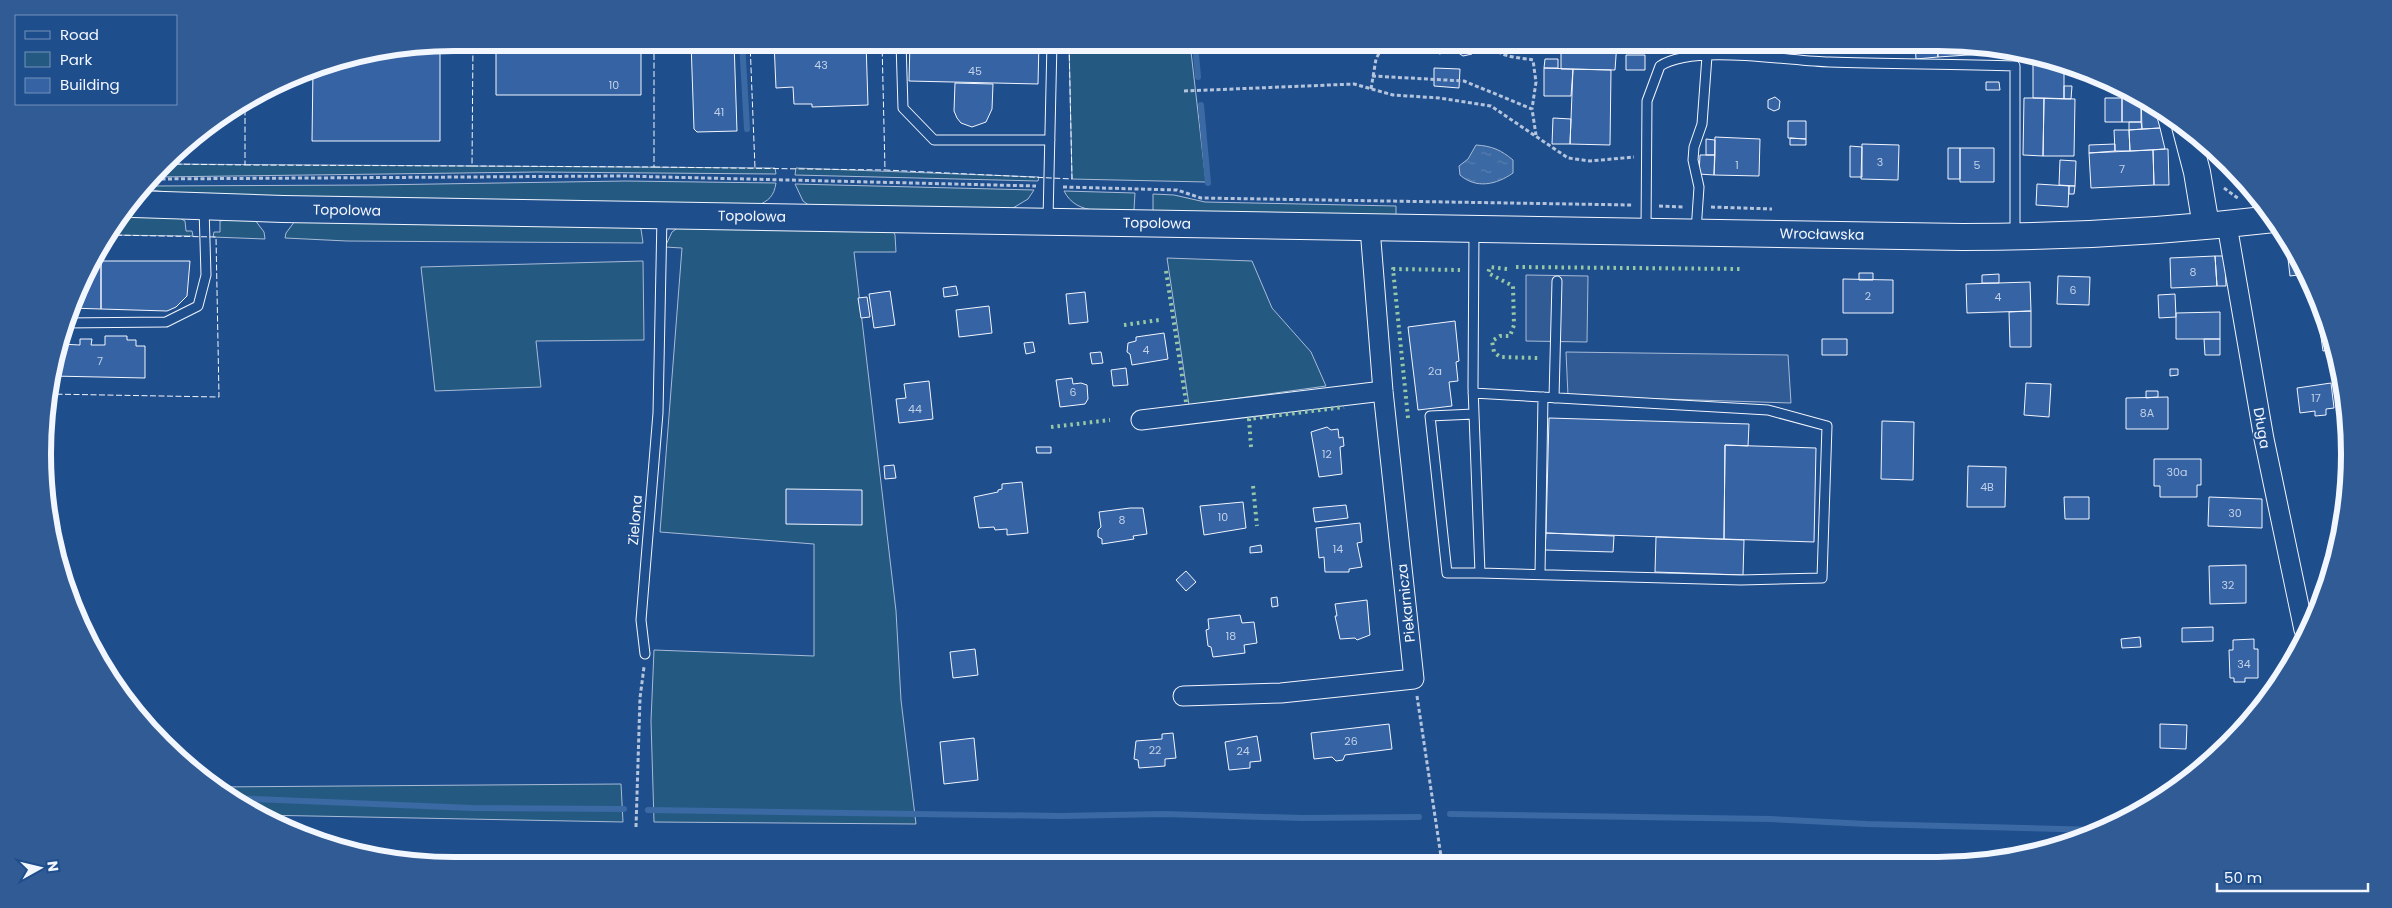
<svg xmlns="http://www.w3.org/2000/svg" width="2392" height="908" viewBox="0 0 2392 908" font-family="Poppins,sans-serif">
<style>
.green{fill:#245a82;stroke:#a8bbd7}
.parking{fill:#305b95;stroke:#a8bbd7}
.water{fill:url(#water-ripples);stroke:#a8bbd7}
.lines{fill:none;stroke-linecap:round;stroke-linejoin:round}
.stream{stroke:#3b69a3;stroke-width:6}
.building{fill:#3563a3;stroke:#f2f6ff}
.lane-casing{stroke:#f2f6ff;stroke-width:11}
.street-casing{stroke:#f2f6ff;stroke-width:21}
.secondary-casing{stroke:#f2f6ff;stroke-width:28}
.path{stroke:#b3c4dc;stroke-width:3;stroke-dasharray:4 2.5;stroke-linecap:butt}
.lane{stroke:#1f4e8c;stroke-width:9}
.street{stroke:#1f4e8c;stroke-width:19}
.secondary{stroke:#1f4e8c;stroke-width:26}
.hedge{stroke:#97c8a6;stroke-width:4;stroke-dasharray:2.5 4;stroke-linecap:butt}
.fence{stroke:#f2f6ff;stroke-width:1;stroke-dasharray:6 2.5;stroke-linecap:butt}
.labels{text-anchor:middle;stroke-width:4;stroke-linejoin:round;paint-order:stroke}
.number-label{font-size:11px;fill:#c3d1e8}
.street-label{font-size:14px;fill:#f2f6ff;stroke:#1f4e8c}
.rim{fill:none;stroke:#f2f6ff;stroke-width:6}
</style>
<defs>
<pattern id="water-ripples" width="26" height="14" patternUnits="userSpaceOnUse" patternTransform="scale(1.25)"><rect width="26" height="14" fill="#3b69a3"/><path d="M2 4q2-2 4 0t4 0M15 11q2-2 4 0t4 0" fill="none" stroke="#587fb1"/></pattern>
</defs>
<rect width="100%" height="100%" fill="#1f4e8c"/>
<path class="green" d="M1069,43H1190L1206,182L1072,179Z
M167,164L775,168L776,174L537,172L157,177Z
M796,168L1039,177L1038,181L795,175Z
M625,181L776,183C774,196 769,201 756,206L190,196L146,189L149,186L373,185Z
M795,184L1034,190L1028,199L1008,211L810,206L803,201Z
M1064,191L1135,193L1134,210C1109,210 1077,217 1064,191Z
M1153,194L1174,195L1205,202L1396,206V216L1156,213L1153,210Z
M125,215L178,217L185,221L186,231H192L193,236L109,235Z
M237,218L255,220L264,232L265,239L213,237L214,232H220V221Z
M295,221L624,223L641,229L643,243L347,241L285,238L286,233Z
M679,227L893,231L895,235L896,252H854L896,611L901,700L916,824L654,822L651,721L654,650L814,656V544L660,532L682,248L665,247L672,232Z
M1167,258L1252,261L1272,308L1311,352L1326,386L1189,405Z
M643,261L644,340L536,341L541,387L435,391L421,267Z
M621,784L623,822L259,815L213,787Z"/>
<path class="parking" d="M1526,275L1588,276L1587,342L1526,341Z
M1566,352L1788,355L1791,403L1568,396Z"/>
<path class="water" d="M1476,145C1492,146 1501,150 1513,160V173C1496,185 1476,189 1460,175L1459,166L1468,159Z"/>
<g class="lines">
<path class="stream" d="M742,42L747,129
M1195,42L1198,77
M1201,105L1208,183
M232,798L472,808L624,809
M648,810L1060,816L1164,814L1302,818L1419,817
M1450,814L1770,819L1867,824L2099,830"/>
</g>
<path class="building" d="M496,42H641V95H496Z
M691,42H734L737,131L697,132L694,129Z
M774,42H866L868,105L812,107V104H794L793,87L776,88Z
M910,42H1039L1038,84L909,81Z
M1450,42L1448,49L1440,54L1431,51L1426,43Z
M1454,42H1478V47L1472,54L1463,56L1457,52Z
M1561,42H1617L1615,70L1561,69Z
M1617,42H1645L1644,52H1616Z
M1915,42H1937L1938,57L1916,59Z
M1937,42H1938L2012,52L1938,57Z
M440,45V141H312L313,68L321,64Z
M1626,55H1645V70H1626Z
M2033,55L2045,57L2064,64V99L2033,98Z
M1545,59H1558V68H1544Z
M1434,68L1460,69L1459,88L1434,86Z
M1544,68L1573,69L1571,96H1544Z
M1573,69L1611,70L1610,145L1570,144Z
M1986,82H1999L2000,90H1986Z
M955,83L993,84L992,109L986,122L972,127L961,123L957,118L954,111Z
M2064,86H2072L2071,99H2064Z
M1775,97L1780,101L1779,109L1774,111L1768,108V100Z
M2024,98H2044L2043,156L2023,155Z
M2044,98L2075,99L2074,156H2043Z
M2105,98H2122V122H2105Z
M2122,98H2141V122H2122Z
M2141,98L2154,106L2160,128L2142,129Z
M1553,118L1571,119L1570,144H1552Z
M1788,121H1806V139L1788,138Z
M2129,122H2141L2142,129L2129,130Z
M2160,128L2165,149L2130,151L2129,130Z
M2114,130H2129L2130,151H2115Z
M1715,137L1760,139L1759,176L1714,175Z
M1790,138L1806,139V145H1790Z
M1706,139L1715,140V155H1706Z
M1862,144L1899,145L1898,180L1861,179Z
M2115,144V151L2089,153V145Z
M1850,146L1862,147V177H1850Z
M1948,148H1960V179H1948Z
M1960,148H1994V182H1960Z
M2165,149H2168L2169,185H2154L2153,150Z
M2153,150L2154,185L2091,188L2089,153Z
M1700,155H1715L1714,175L1699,174Z
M2060,160L2076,161L2075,186L2059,185Z
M2037,184L2069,186L2068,207L2036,205Z
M2069,186H2075L2074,194H2069Z
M2295,249L2306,274L2290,276L2287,250Z
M2215,256L2217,286L2171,288L2170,258Z
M2215,256H2225L2226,286H2217Z
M92,260L101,261V309L70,308Z
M101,261H190L187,296L176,307L167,311L101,309Z
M1859,273H1873V280H1859Z
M1999,274V283H1982V275Z
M2058,276L2090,277L2089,305L2057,304Z
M1843,279L1893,280V313H1843Z
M2030,282L2031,311L1967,313L1966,284Z
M956,286L958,295L944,297L943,288Z
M890,291L895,325L874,328L869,294Z
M1085,292L1088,322L1069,324L1066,294Z
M2175,294L2176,317L2159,318L2158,295Z
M867,297L870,317L861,318L858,298Z
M989,306L992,333L959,337L956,310Z
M2031,311V347H2010L2009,312Z
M2220,312V339H2176V313Z
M1455,321L1459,361L1456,362L1458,381L1449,382L1452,406L1418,410L1408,327Z
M2329,329L2334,349L2323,351L2320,330Z
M1164,333L1168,359L1132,365L1130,354L1127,352L1128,343L1136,341V337Z
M105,336H127V340H136V346H145V378L52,376L59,344L80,345V339H92L91,345H105Z
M1822,339H1847V355H1822Z
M2204,339H2220V355H2205Z
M1033,342L1035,352L1026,354L1024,343Z
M1101,352L1103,363L1092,364L1090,353Z
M1126,368L1128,385L1113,386L1111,370Z
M2170,369H2178V375L2170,376Z
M1072,378L1073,384L1081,383L1087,385L1088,399L1085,404L1060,407L1056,380Z
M929,381L933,419L899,423L896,399L906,398L904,384Z
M2026,383L2051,384L2049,417L2024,415Z
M2331,383L2334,408L2326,409V415L2315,416V411L2300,413L2297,388Z
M2146,391H2158V397L2146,398Z
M2168,397V429H2126V398Z
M1549,418L1749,424L1748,446L1725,445L1724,539L1546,533Z
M1882,421L1914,422L1913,480L1881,479Z
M1327,427L1331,430L1338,429L1339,438L1343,437L1344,446L1340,447L1342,474L1319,477L1311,432Z
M1725,445L1816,448L1814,542L1724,539Z
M1036,447H1051V453H1037Z
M2154,459H2201V485H2197V497H2160V486H2154Z
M894,465L896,478L885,479L884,466Z
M1968,466L2006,467L2005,507H1967Z
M1022,482L1028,533L1007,535V529L995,530L994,527L979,528L974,497L998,492V490L1002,489V484Z
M786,489L862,490V525L786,524Z
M2064,497H2089V519H2065Z
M2209,497L2262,499V528L2208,526Z
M1243,502L1246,528L1204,535L1200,506Z
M1346,505L1348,518L1315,522L1313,508Z
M1130,508H1143L1147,534L1133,536L1134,539L1102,544V539L1098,537V530L1101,527L1099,512Z
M1360,523L1362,542L1357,543L1362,567L1349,569V572H1325L1324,557L1319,558L1316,528Z
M1546,533L1614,536L1613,552L1545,550Z
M1656,537L1744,540L1743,575L1655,572Z
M1261,545L1262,552L1250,553V547Z
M2246,565V603L2210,604L2209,566Z
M1186,571L1196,582L1186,591L1176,580Z
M1277,597L1278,606L1272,607L1271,598Z
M1367,600L1370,635L1357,640L1355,638L1340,639L1335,616H1337L1335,604Z
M1240,615L1242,623L1254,622L1257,643L1244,645L1245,653L1213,657L1211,647L1208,646L1206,630L1209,629L1208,619Z
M2213,627V641L2182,642V628Z
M2140,637L2141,647L2122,648L2121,639Z
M2254,639V649H2258V678H2245V682H2234V678H2230L2229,650H2233V640Z
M975,649L978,675L953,678L950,652Z
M1389,724L1392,749L1345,755L1343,760L1336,761L1332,757L1314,759L1311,733Z
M2160,724L2187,725L2186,749L2160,748Z
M1173,733L1176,758L1165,759V766L1139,768L1138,760L1134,759L1136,741L1162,739V734Z
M1257,736L1261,761L1250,762V768L1229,770L1225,742Z
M974,738L978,780L944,784L940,742Z"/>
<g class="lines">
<defs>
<path id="lane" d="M901,42L903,108L934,140H1050
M1048,219L1052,42
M1646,229L1647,101L1660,66C1694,44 1788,61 1829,62C1891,64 1953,64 2015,66V236
M1696,231L1699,187L1693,160L1694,147L1702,124L1707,56
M64,323L166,322L198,306L206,275L204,208
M1473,393L1768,410L1827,426L1822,578L1741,580L1480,573L1474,414L1473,387L1474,232
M1554,398L1557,281
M1474,414L1430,416L1447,573H1480
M1540,574L1543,397
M645,654L641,620L658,413L662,217"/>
<path id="street" d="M2227,225L2264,439L2304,630
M1141,420L1383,391
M1183,696L1281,693L1414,679L1383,391L1370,228"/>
<path id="secondary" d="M2185,126L2197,172L2206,226
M134,204L283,209L1963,237C2067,237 2171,231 2274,219"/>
</defs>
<use href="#lane" class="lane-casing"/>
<use href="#street" class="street-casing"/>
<use href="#secondary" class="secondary-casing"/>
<path class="path" d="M1489,42C1497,58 1518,57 1533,60L1536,82L1532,109
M1372,76L1464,81L1532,109L1536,135
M1371,89L1376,59L1385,42
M1184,91L1354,84L1393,95L1439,98L1491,106L1568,158L1590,161L1634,157
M155,179L622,176L1036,186
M1063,187L1177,190L1201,198L1632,205
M2224,188L2239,199
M1659,206L1685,207
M1711,207L1772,209
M1417,696L1442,863
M636,827L640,698L644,667"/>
<use href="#lane" class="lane"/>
<use href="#street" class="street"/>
<use href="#secondary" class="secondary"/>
<path class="hedge" d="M1516,267L1742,269
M1507,269L1490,267L1488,273L1513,286L1514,325L1510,336H1500L1492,341L1494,352L1500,357L1538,358
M1166,271L1186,402
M1124,325L1159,320
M1408,418L1393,269L1460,270
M1051,427L1110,420
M1251,447L1249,419L1344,407
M1253,486L1257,526"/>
<path class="fence" d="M750,42L755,168
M882,42L885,170L1072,179L1069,42
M167,164L245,165V100
M245,165L472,166L473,42
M472,166L654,167V42
M654,167L885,170
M48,394L219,397L216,237L109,235"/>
</g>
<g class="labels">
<g class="number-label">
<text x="821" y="69">43</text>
<text x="975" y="75">45</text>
<text x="614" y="89">10</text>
<text x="719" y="116">41</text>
<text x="1880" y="166">3</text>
<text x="1737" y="169">1</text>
<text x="1977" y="169">5</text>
<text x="2122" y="173">7</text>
<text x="2193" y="276">8</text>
<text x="2073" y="294">6</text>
<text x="1868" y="300">2</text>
<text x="1998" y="301">4</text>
<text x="1146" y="354">4</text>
<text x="100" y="365">7</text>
<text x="1435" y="375">2a</text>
<text x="1073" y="396">6</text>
<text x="2316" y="402">17</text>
<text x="915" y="413">44</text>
<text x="2147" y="417">8A</text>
<text x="1327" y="458">12</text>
<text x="2177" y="476">30a</text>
<text x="1987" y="491">4B</text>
<text x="2235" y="517">30</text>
<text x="1223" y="521">10</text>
<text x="1122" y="524">8</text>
<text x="1338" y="553">14</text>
<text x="2228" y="589">32</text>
<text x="1231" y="640">18</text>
<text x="2244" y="668">34</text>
<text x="1351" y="745">26</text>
<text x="1155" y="754">22</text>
<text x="1243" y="755">24</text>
</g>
<g class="street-label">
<text transform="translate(347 210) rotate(1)" y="5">Topolowa</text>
<text transform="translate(752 216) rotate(1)" y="5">Topolowa</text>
<text transform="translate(1157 223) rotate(1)" y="5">Topolowa</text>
<text transform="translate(1822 234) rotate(1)" y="5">Wrocławska</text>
<text transform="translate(2262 428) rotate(80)" y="5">Długa</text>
<text transform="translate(635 520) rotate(-85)" y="5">Zielona</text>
<text transform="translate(1406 603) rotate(-96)" y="5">Piekarnicza</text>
</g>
</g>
<path d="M0 0H2392V908H0ZM454 51H1938A403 403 0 0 1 2341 454V454A403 403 0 0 1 1938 857H454A403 403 0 0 1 51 454V454A403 403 0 0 1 454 51Z" fill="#305b95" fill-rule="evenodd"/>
<path class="rim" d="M454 51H1938A403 403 0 0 1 2341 454V454A403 403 0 0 1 1938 857H454A403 403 0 0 1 51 454V454A403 403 0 0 1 454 51Z"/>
<rect x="15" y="15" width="162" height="90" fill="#1f4e8c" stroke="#7391ba"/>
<rect x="25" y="31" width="25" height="8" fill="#1f4e8c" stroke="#7391ba"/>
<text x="60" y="40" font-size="15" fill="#f2f6ff">Road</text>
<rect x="25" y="52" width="25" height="15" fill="#245a82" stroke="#7391ba"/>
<text x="60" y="65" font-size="15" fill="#f2f6ff">Park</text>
<rect x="25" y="78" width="25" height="15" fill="#3563a3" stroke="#7391ba"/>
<text x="60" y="90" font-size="15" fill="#f2f6ff">Building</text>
<g transform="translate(40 868) rotate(82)" stroke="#1f4e8c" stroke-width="4" paint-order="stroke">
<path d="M0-4L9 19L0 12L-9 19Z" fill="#f2f6ff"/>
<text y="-8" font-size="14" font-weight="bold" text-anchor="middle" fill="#f2f6ff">N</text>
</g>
<path d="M2217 883v8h151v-8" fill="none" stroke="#f2f6ff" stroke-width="2.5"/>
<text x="2224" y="883" font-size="15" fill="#f2f6ff" stroke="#1f4e8c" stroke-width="4" paint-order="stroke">50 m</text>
</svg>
